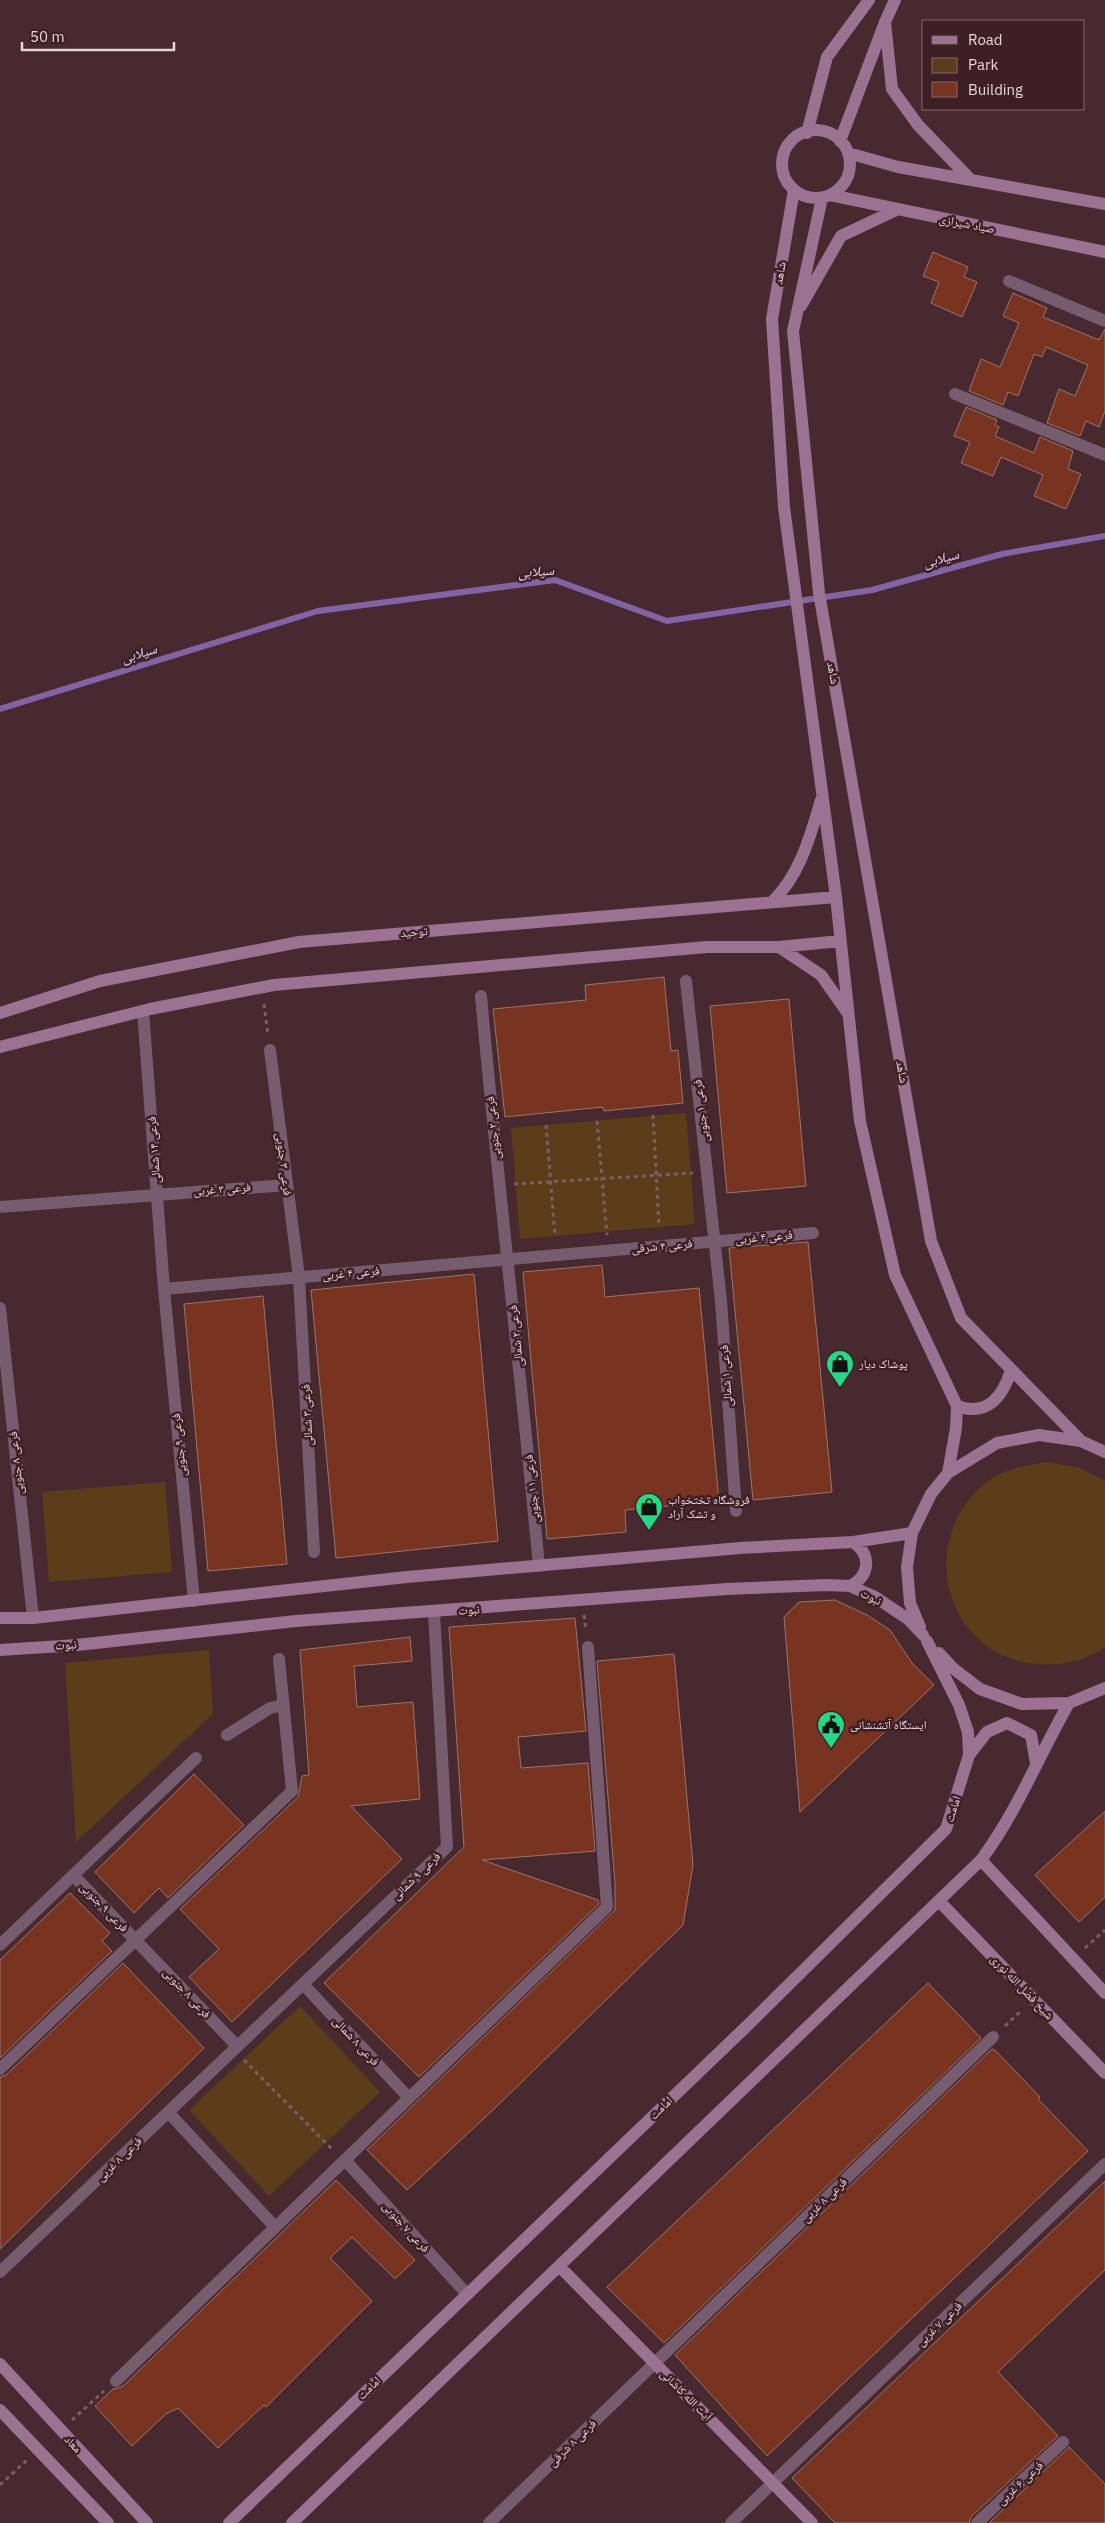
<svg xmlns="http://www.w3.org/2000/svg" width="1105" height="2523" viewBox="0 0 1105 2523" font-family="'IBM Plex Sans','Noto Naskh Arabic',sans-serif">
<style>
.green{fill:#5c3c19}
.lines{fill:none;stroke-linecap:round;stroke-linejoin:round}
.stream{stroke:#8264a4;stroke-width:6}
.building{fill:#783321;stroke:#9a766c}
.path{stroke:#7c5f65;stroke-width:3;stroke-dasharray:4 4;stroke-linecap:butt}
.street{stroke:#775c70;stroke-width:12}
.secondary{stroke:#9c7292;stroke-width:12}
.labels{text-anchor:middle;stroke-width:5;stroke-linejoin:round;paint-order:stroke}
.street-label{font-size:12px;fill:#e9d4d8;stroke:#3e1f26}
.poi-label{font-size:12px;fill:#e9d4d8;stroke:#3e1f26;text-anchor:start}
.water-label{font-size:14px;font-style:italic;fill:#e4d4f8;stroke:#3e1f26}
</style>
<rect width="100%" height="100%" fill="#492930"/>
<path class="green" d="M686,1113L695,1224L520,1239L511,1128Z
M1045,1462L1077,1467L1105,1481V1647C1092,1657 1072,1663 1056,1664C955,1673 909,1552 982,1486C999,1470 1023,1466 1045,1462Z
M165,1482L172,1572L49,1582L42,1492Z
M209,1650L213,1714L76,1842L65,1663Z
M300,2006L380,2092L269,2196L189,2110Z"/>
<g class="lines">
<path class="stream" d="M0,709L318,611L555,580L667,621L872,590L1002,554L1105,536"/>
</g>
<path class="building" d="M933,252L968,267L964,277L977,282L962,317L931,303L939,282L923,276Z
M1013,293L1047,308L1043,317L1099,340L1105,329V411L1099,427L1086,421L1080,436L1047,423L1059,389L1075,396L1088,365L1046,347L1042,357L1034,354L1018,396L1008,392L1003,405L969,391L981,359L1000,367L1019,323L1003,316Z
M966,407L997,420L995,425L999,427L995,436L1034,453L1040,437L1073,451L1068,469L1081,474L1066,509L1034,496L1043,475L1001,457L993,476L961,463L970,442L954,436Z
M664,977L671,1051L678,1050L683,1103L604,1111L603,1107L505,1117L493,1009L586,1000L585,985Z
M789,999L806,1186L727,1193L710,1006Z
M808,1242L832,1492L753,1500L729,1248Z
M602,1265L605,1297L699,1288L719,1501L625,1510L626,1532L547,1539L523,1272Z
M474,1274L498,1541L336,1558L311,1290Z
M263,1296L287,1564L208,1571L184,1304Z
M835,1600L867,1615L890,1630L912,1663L934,1685L800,1812L784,1617L799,1602Z
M575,1618L586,1731L518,1737L521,1768L588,1763L595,1851L482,1860L598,1900L599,1904L419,2077L324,1983L464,1847L449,1627Z
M410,1637L412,1661L354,1666L357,1707L413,1702L420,1799L351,1806L402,1859L232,2022L189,1977L219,1949L180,1909L298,1797L302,1776L309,1775L300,1650Z
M674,1654L693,1865L683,1925L494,2109L407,2190L367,2150L615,1910V1883L597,1661Z
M194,1774L244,1825L168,1898L159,1888L134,1913L95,1872Z
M1105,1811V1897L1079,1922L1035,1875Z
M70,1893L110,1933L102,1941L112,1951L0,2058V1960Z
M123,1963L204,2048L0,2249V2077L6,2075Z
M928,1983L981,2038L664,2343L607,2287Z
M992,2049L995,2050L1040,2097L1038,2099L1088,2151L767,2456L675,2355Z
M336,2180L415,2260L395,2279L352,2237L330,2258L372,2301L266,2407L264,2405L218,2448L178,2408L166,2414L132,2446L95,2406L113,2389L122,2387Z
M1105,2181V2270L998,2372L1058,2436L971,2517L969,2523H835L792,2478Z
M1069,2447L1105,2484V2523H989Z"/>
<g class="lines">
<path class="path" d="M264,1004L268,1035
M653,1115L659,1227
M597,1121L607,1235
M546,1125L555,1236
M514,1184L693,1173
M584,1615L586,1631
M1085,1948L1105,1930
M1005,2026L1022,2010
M244,2060L333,2150
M72,2420L104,2391
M0,2485L27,2460"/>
<path class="street" d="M1009,281L1105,321
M955,394L1105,455
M686,981L721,1301L736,1511
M481,996C498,1186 521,1376 539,1566
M143,1011L164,1289L194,1601
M270,1050L299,1277L314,1552
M0,1207L287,1185
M164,1289L813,1233
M0,1308L33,1618
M227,1735L270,1708L284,1705
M73,1875L237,2046
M0,1945L196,1758
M303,1984L409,2098
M0,2069L292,1791L279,1659
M168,2112L275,2227
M345,2160L467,2294
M0,2272L447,1847L434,1612
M116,2381L607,1907L588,1647
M489,2523L993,2037
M731,2523L1105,2164
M977,2523L1063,2442"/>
<path class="secondary" d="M885,22L892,89L918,125L970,179
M782 164a34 34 0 1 1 68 0a34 34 0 1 1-68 0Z
M807,133L827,57L869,0
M840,141L885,22L895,0
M848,153L898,167L1105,204
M794,190L772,319L784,507L836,897L860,1121L895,1275L957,1406L956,1428L948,1473
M830,195L1105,252
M822,198L793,331L819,593L931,1241L961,1318L1081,1441
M801,306L841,236L896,210
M772,902C800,875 810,837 821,800
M779,947L821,975L847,1012
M0,1013L100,981L299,942L836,897
M0,1047L150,1009L274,985L707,947H779L840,941
M957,1406C988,1417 1003,1396 1011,1370
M850,1586C870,1576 872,1555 853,1542
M0,1618H33L407,1577L740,1548L853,1542L912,1533
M920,1627L910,1603L907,1567L912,1533L931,1494L948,1473L997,1443L1039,1435L1081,1441L1105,1452
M0,1650L77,1645L296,1621L727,1589L826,1585L850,1586L875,1597L908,1619L923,1635
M939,1653L954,1669L980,1689L1022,1704L1069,1703L1105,1688
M969,1755L987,1732L1007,1723L1031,1735L1036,1763
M981,1860L1105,1993
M939,1901L1105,2073
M559,2266L812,2523
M0,2364L147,2523
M0,2410L108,2523
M229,2523L750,2023L946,1829L969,1755L968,1732L959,1705L927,1641
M292,2523L981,1860C1017,1812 1039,1755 1069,1703"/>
</g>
<defs>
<symbol id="shop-pin" viewBox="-11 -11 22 30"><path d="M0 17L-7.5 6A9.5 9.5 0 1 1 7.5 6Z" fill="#25d886" stroke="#3e1f26"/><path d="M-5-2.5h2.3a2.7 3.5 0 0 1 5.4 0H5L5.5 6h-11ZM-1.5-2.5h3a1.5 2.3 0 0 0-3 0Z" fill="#111"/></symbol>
<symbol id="civic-pin" viewBox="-11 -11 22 30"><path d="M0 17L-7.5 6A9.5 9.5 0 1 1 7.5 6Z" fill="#25d886" stroke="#3e1f26"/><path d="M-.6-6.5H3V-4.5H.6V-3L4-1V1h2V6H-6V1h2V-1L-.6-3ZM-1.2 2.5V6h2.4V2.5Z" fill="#111"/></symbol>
</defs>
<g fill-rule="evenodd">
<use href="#shop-pin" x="824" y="1348" width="32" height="43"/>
<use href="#shop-pin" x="633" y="1491" width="32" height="43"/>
<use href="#civic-pin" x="815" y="1709" width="32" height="43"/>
</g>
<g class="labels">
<g class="street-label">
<text transform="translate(967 224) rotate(11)" y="4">صیاد شیرازی</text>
<text transform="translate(780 273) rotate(-80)" y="4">شاهد</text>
<text transform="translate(833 673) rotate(80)" y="4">شاهد</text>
<text transform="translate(414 932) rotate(-5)" y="4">توحید</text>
<text transform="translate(902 1072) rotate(80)" y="4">شاهد</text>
<text transform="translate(701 1111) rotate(-97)" y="4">فرعی ۱ جنوبی</text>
<text transform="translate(493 1128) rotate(-96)" y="4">فرعی ۲ جنوبی</text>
<text transform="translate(154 1150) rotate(-94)" y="4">فرعی ۱۴ شمالی</text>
<text transform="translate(284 1164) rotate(83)" y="4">فرعی ۳ جنوبی</text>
<text transform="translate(222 1189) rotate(-4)" y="4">فرعی ۳ غربی</text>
<text transform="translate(764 1237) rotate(-5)" y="4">فرعی ۴ غربی</text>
<text transform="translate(662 1246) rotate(-5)" y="4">فرعی ۴ شرقی</text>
<text transform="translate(351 1273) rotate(-5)" y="4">فرعی ۴ غربی</text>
<text transform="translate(516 1336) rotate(-96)" y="4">فرعی ۲ شمالی</text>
<text transform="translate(726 1376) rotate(-94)" y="4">فرعی ۱ شمالی</text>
<text transform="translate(307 1415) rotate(-93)" y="4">فرعی ۳ شمالی</text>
<text transform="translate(179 1445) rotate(-96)" y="4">فرعی ۹ جنوبی</text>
<text transform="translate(16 1463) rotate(-96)" y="4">فرعی ۸ جنوبی</text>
<text transform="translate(532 1489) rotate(-96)" y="4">فرعی ۱۱ جنوبی</text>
<text transform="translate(871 1597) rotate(27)" y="4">نبوت</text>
<text transform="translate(469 1610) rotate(-4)" y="4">نبوت</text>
<text transform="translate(66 1645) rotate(-4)" y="4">نبوت</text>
<text transform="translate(953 1809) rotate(-72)" y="4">امامت</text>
<text transform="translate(416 1876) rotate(-44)" y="4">فرعی ۹ شمالی</text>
<text transform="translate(104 1907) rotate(46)" y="4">فرعی ۹ جنوبی</text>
<text transform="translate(1022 1987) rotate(46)" y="4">شیخ فضل الله نوری</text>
<text transform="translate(187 1993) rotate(47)" y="4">فرعی ۸ جنوبی</text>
<text transform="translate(356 2041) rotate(47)" y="4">فرعی ۸ شمالی</text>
<text transform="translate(661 2108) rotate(-44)" y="4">امامت</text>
<text transform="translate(119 2159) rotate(-44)" y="4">فرعی ۸ غربی</text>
<text transform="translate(824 2200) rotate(-44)" y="4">فرعی ۸ غربی</text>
<text transform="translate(406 2227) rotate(48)" y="4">فرعی ۷ جنوبی</text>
<text transform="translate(939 2324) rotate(-44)" y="4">فرعی ۷ غربی</text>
<text transform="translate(369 2388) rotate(-44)" y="4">امامت</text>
<text transform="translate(686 2395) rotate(45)" y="4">آیت الله کاشانی</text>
<text transform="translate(572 2443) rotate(-44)" y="4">فرعی ۸ شرقی</text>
<text transform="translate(73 2444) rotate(47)" y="4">معاد</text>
<text transform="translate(1020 2483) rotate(-43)" y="4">فرعی ۶ غربی</text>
</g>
<g class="poi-label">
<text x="859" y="1368">پوشاک دیار</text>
<text x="668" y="1504">فروشگاه تختخواب<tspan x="668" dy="14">و تشک آراد</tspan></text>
<text x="850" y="1729">ایستگاه آتشنشانی</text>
</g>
<g class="water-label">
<text transform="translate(941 558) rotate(-15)" y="5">سیلابی</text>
<text transform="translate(536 571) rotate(-4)" y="5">سیلابی</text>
<text transform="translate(139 653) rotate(-17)" y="5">سیلابی</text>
</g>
</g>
<rect x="922" y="20" width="162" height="90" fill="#3e1f26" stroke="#82676d"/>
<rect x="932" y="36" width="25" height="8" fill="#9c7292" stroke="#82676d"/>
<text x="968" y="45" font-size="15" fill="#e9d4d8">Road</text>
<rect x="932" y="58" width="25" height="15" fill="#5c3c19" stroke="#82676d"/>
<text x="968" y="70" font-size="15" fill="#e9d4d8">Park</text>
<rect x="932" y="82" width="25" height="15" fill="#783321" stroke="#82676d"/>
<text x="968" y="95" font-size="15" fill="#e9d4d8">Building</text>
<path d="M22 42v8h152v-8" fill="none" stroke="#e9d4d8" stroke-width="2.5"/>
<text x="30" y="42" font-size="15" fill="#e9d4d8" stroke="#3e1f26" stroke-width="4" paint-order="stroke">50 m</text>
</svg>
